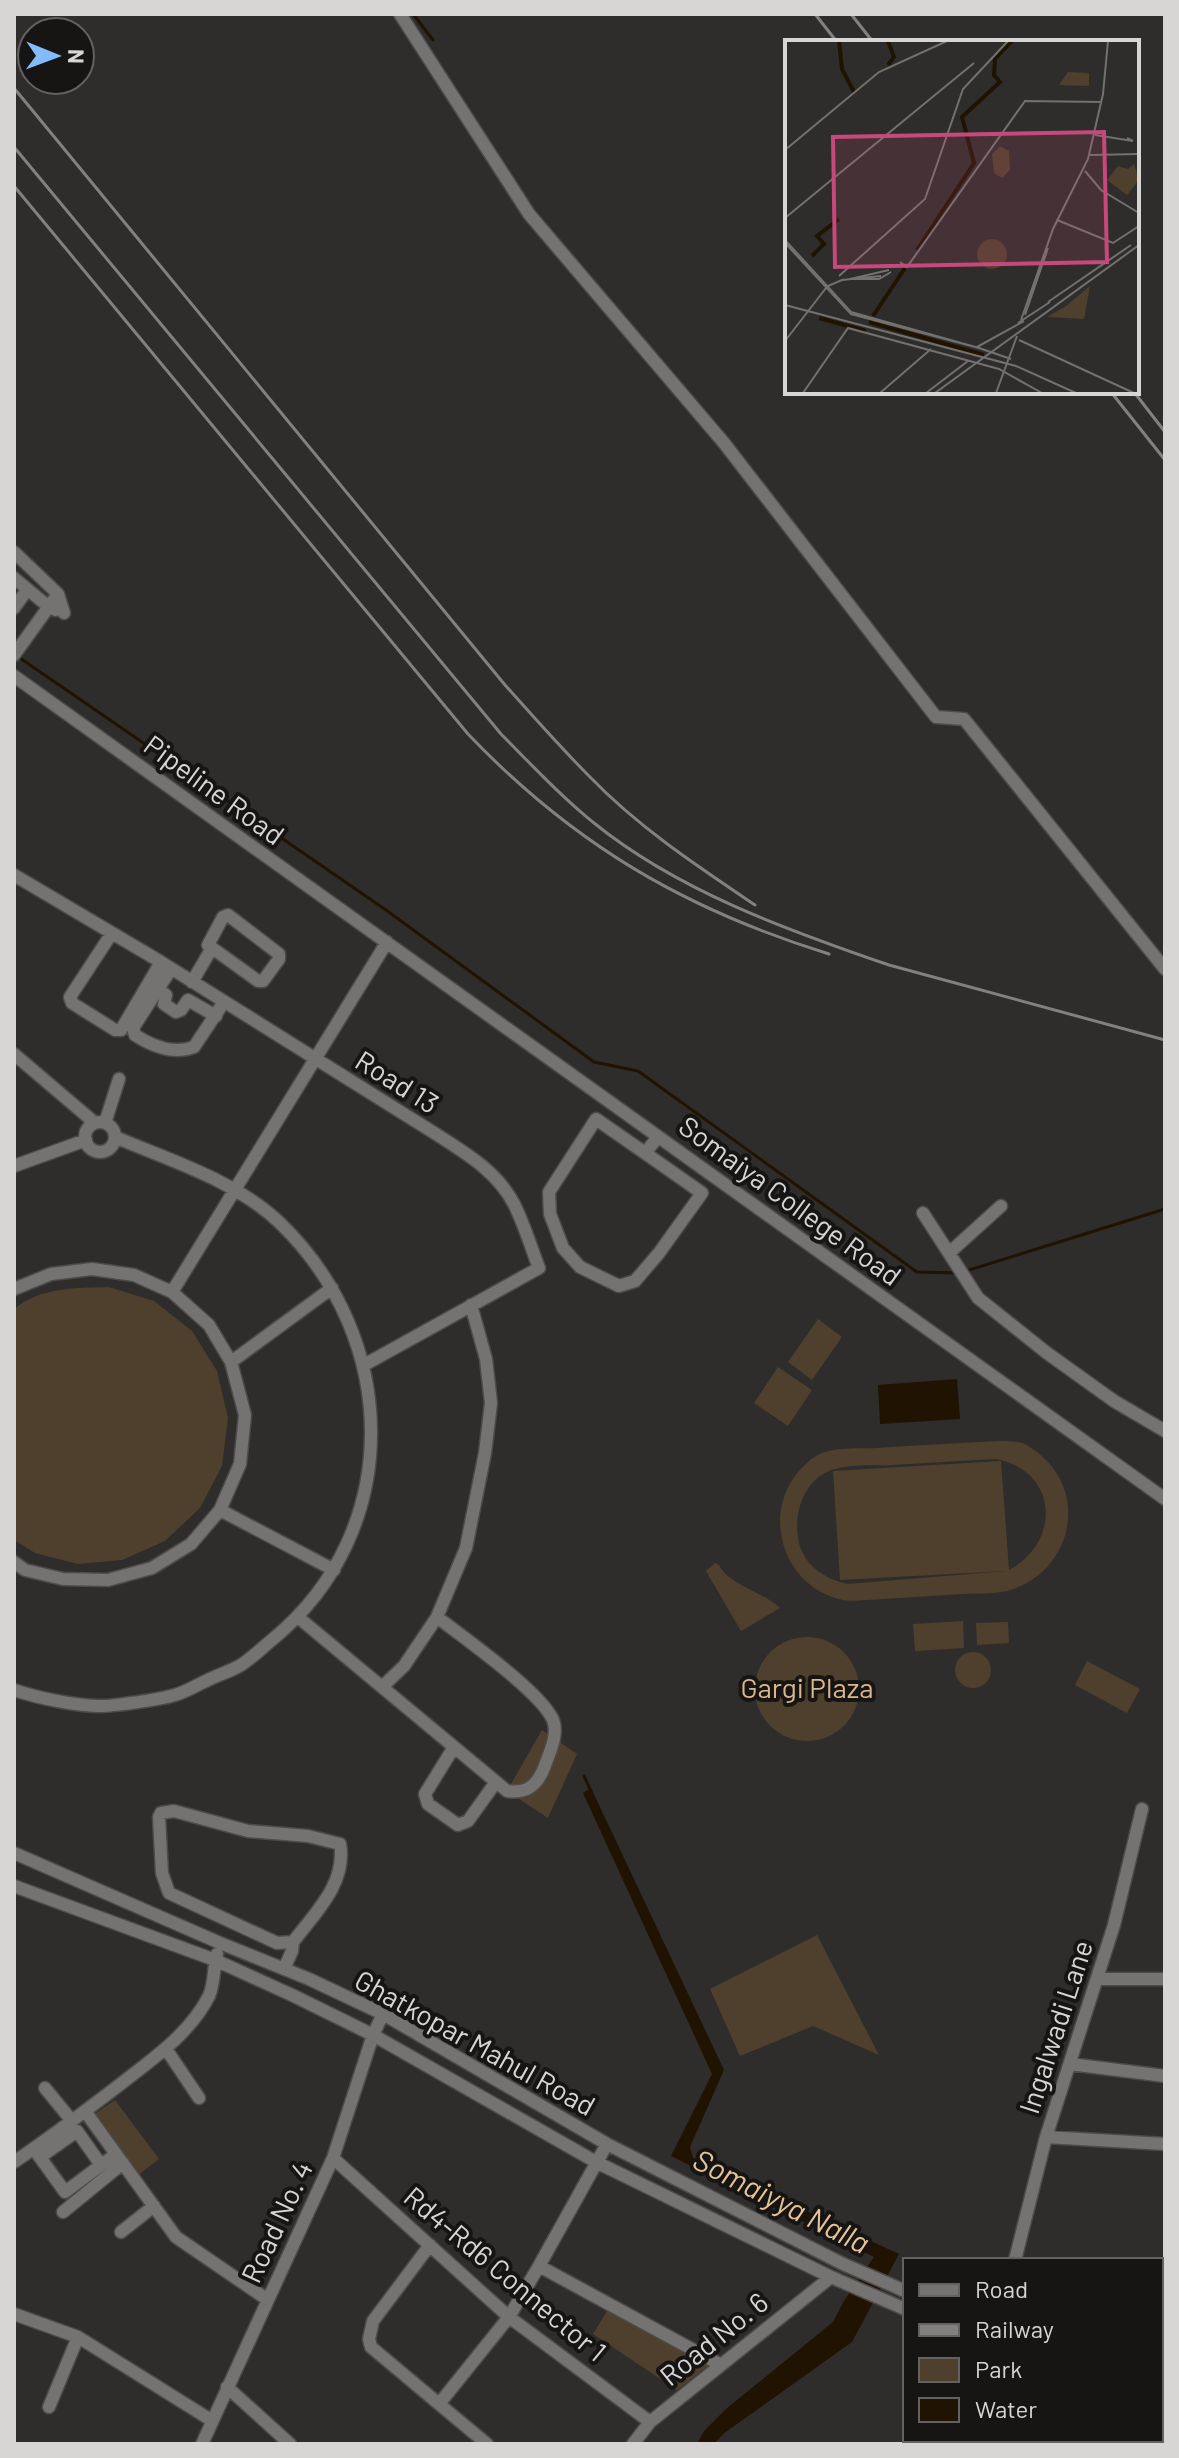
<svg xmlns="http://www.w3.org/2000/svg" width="1179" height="2458" viewBox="0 0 1179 2458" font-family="Barlow,sans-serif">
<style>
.green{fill:#4f402d;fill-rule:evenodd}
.water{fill:#211301}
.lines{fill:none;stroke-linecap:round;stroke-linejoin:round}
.stream{stroke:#211301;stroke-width:3}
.minor-casing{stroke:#4c4b49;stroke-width:15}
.minor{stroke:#757371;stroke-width:12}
.rail{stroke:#828180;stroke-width:3}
.labels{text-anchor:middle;stroke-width:8;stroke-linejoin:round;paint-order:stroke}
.street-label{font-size:28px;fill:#d7d6d5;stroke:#161514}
.park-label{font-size:28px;fill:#dab88c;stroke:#161514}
.water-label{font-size:30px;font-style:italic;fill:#e7c498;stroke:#161514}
.inset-river{fill:none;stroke:#211301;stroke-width:4}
.inset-road{fill:none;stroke:#72716f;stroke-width:2}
.view{fill:#c7487a;fill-opacity:0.15;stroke:#c7487a;stroke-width:4}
.inset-edge{fill:none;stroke:#d7d6d5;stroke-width:4}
</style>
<rect width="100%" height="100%" fill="#2e2d2b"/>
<path class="green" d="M109,1287L154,1301L192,1331L217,1371L228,1418L222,1466L200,1508L165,1541L122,1560L78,1564L35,1553L14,1540V1309C40,1287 77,1288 109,1287Z
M818,1319L842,1337L812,1380L788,1362Z
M778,1367L812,1390L788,1426L754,1403Z
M1000,1441C1005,1441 1012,1441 1018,1442C1029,1444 1040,1454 1048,1462C1086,1503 1068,1568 1016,1588C1000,1595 979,1593 962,1594C925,1596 888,1599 851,1601C789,1596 758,1520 798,1472C804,1466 809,1460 816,1456C833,1446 858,1449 877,1448C918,1445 959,1443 1000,1441ZM995,1459C1057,1469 1063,1541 1009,1570L1001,1461L833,1471L840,1580L1006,1571L848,1584C826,1580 804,1565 799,1543C793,1518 801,1486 825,1473C844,1463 870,1466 891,1465C926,1463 961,1461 995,1459Z
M715,1563L719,1565C729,1585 763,1592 780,1608L741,1631L706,1571Z
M963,1621L964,1648L915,1651L913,1624Z
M1008,1622L1009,1643L977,1645L976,1623Z
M755 1689a52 52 0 1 1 104 0a52 52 0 1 1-104 0Z
M955 1670a18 18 0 1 1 36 0a18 18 0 1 1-36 0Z
M1087,1661L1140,1689L1127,1713L1075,1685Z
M542,1730L577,1754L548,1818L507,1791Z
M817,1935L879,2055L813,2026L740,2056L710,1989Z
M115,2100L159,2159L129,2182L83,2122Z
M609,2308L711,2364L677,2390L593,2334Z"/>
<path class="water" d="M957,1379L960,1419L880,1424L878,1385Z
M591,1788L724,2070L690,2147L693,2158L899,2254L852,2342L723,2434L714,2444H697L704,2431L726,2409L833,2322L844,2301L874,2257L671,2156L712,2074L583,1793Z"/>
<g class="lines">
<path class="stream" d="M413,14L433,40
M17,656L386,910L594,1062L638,1071L917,1272L959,1273
M966,1271L1165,1209
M584,1776L591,1791"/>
<defs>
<path id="minor" d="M400,14L529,214L724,443L936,717L964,719L1165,969
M14,552L58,594L64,613
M14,578L49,607L56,610
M14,608L27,590
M14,655L58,594
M14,676L1165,1499
M14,875L161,962L436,1134C465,1153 497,1171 514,1204C524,1224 531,1247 539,1268L364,1365
M228,915L279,954V959L263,981H258L208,945L223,917Z
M112,933L70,997L72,1003L115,1030H121L161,962
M171,969L133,1028L135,1035C152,1046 173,1055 194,1047L224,1002
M192,982L212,948
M158,989L166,995L164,1004L176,1012L181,1010L188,1000L216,1016
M14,1054L95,1123
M85 1137a15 15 0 1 1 30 0a15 15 0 1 1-30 0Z
M105,1123L119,1079
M645,1153L702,1193L659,1253L635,1281L619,1286L580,1267L563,1248L550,1214L549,1192L596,1119L645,1153L658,1137
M14,1166L86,1140
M923,1213L978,1298L1047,1353L1114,1401L1165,1431
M949,1253L1001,1206
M14,1289L51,1274L92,1269L134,1275L172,1292L209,1325L231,1362L245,1415L240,1464L220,1510L191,1544L152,1568L108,1580L63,1579L25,1570L14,1562
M172,1292L387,942
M231,1362L332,1288
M220,1510L334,1570
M299,1618L507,1791C526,1794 537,1786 544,1768C549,1754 559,1734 553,1720C541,1692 464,1638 437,1617
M382,1687L404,1666L437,1617L466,1548L485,1453L491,1403L486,1359L471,1305
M14,1690C38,1698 72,1705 97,1706C110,1707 162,1699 175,1695C186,1692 197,1685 208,1680C218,1675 231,1671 241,1665C252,1658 263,1647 273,1639C405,1530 400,1339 280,1223C235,1180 171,1161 115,1137
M454,1747L425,1794L428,1804L458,1825L468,1821L496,1782
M14,1853L220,1943L309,1979L383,2014L607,2144L843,2264L905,2291
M14,1886L215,1960L294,1996L373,2035L596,2162L831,2277L905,2309
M284,1969L292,1951L293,1942L277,1943L169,1893L162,1873L159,1817L161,1813L174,1811L248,1831L308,1836L340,1844C347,1883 315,1913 293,1942
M1098,1979H1165
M166,2049L199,2098
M1070,2064L1165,2076
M45,2088L72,2121
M85,2111L176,2237L268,2300
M1046,2137L1165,2144
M34,2149L65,2192L116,2154
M40,2157L77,2131L101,2165
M333,2158L509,2317L650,2422
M14,2162C50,2138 84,2112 118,2086C151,2060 189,2035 209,1996C215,1982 213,1968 217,1954
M63,2212L123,2163
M121,2232L154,2206
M430,2245L373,2321L369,2339L371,2347L439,2404
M1015,2260L1046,2137L1114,1925L1142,1809
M539,2266L721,2365
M14,2314L78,2337L211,2420
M1161,2367L1165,2368
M1161,2381L1165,2382
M227,2387L290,2444
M49,2407L78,2337
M981,2440V2444
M202,2444L333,2158L373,2035L383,2014
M487,2444L439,2404L509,2317L539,2266L607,2144
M633,2444L650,2422L831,2277
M963,2444V2440
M1144,2444V2440"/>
</defs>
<use href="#minor" class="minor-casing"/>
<use href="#minor" class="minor"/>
<path class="rail" d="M815,14L837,42
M851,14L873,42
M14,88L505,685C532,715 560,747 589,776C638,827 697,866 755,905
M14,147L501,734C531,764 560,796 594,823C678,891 787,930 889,965L1165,1040
M14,186L468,734C573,844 684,909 829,954
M1111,392L1165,460
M1134,392L1165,432"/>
</g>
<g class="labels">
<g class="street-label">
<text transform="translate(214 790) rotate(36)" y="10">Pipeline Road</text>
<text transform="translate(397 1082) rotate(32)" y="10">Road 13</text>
<text transform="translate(790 1201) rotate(36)" y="10">Somaiya College Road</text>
<text transform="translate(1056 2027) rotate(-72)" y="10">Ingalwadi Lane</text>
<text transform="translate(475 2043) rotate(29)" y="10">Ghatkopar Mahul Road</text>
<text transform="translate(277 2222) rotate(-65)" y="10">Road No. 4</text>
<text transform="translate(505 2274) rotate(40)" y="10">Rd4-Rd6 Connector 1</text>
<text transform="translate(714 2339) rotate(-39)" y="10">Road No. 6</text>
</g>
<g class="park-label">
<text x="807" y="1698">Gargi Plaza</text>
</g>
<g class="water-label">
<text transform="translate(781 2202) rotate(27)" y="10">Somaiyya Nalla</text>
</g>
</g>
<g transform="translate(785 40)">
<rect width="354" height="354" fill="#2e2d2b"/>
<path d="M283,32L304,33V46L274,45ZM215,106L224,111L225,130L217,138L209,133L207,114ZM349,124L354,140L342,155L322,140L333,126L343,129ZM192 214a15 15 0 1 1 30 0a15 15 0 1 1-30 0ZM305,246L299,279L262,277L281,266Z" fill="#4f402d"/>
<path class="inset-river" d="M54,1L57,29L69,52M103,25L109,17L103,1M132,210L189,123L177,77L215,42L209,35L210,19L227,1M27,216L39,204L32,196L54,179M88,276L120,228M34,278L81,291M84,282L199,315"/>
<path class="inset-road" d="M310,95L348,101L342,98M0,110L94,32L162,1M305,115L354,114M300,131L316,150L354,173M0,178L189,23M272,180L328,203L354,186M0,200L66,272L194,308L66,274L0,203M115,222L122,227L240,61L317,62M104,230L65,239H94L106,232M54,236L140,159L178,49L223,1M43,246L57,240L96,236M263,262L346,205M0,265L231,326L291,353M240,275L263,208M236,280L268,189L303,119L318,54L323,1M233,283L265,262M234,300L349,353M0,301L41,248M192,307L239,281M194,308L226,319M18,353L63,288L214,329L257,353M95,353L146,309M141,353L183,321M150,353L354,205M211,353L232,296"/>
<path class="view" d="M319,92L322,222L50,227L48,97Z"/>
<rect width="354" height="354" class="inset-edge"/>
</g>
<rect width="1179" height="2458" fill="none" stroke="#d7d6d5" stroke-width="32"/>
<rect x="903" y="2258" width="260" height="184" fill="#161514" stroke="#636261" stroke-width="2"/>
<rect x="919" y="2284" width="40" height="12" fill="#757371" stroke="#636261" stroke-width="2"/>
<text x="975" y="2298" font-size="24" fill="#d7d6d5">Road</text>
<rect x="919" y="2324" width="40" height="12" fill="#828180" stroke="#636261" stroke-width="2"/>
<text x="975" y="2338" font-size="24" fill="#d7d6d5">Railway</text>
<rect x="919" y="2358" width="40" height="24" fill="#4f402d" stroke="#636261" stroke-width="2"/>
<text x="975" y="2378" font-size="24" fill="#d7d6d5">Park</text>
<rect x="919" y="2398" width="40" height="24" fill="#211301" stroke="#636261" stroke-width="2"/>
<text x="975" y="2418" font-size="24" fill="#d7d6d5">Water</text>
<g transform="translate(56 56) rotate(91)"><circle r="38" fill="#161514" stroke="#636261" stroke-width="2"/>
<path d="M0-6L14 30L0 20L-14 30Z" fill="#85bbfb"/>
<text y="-12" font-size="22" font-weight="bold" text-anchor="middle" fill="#d7d6d5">N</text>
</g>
</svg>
